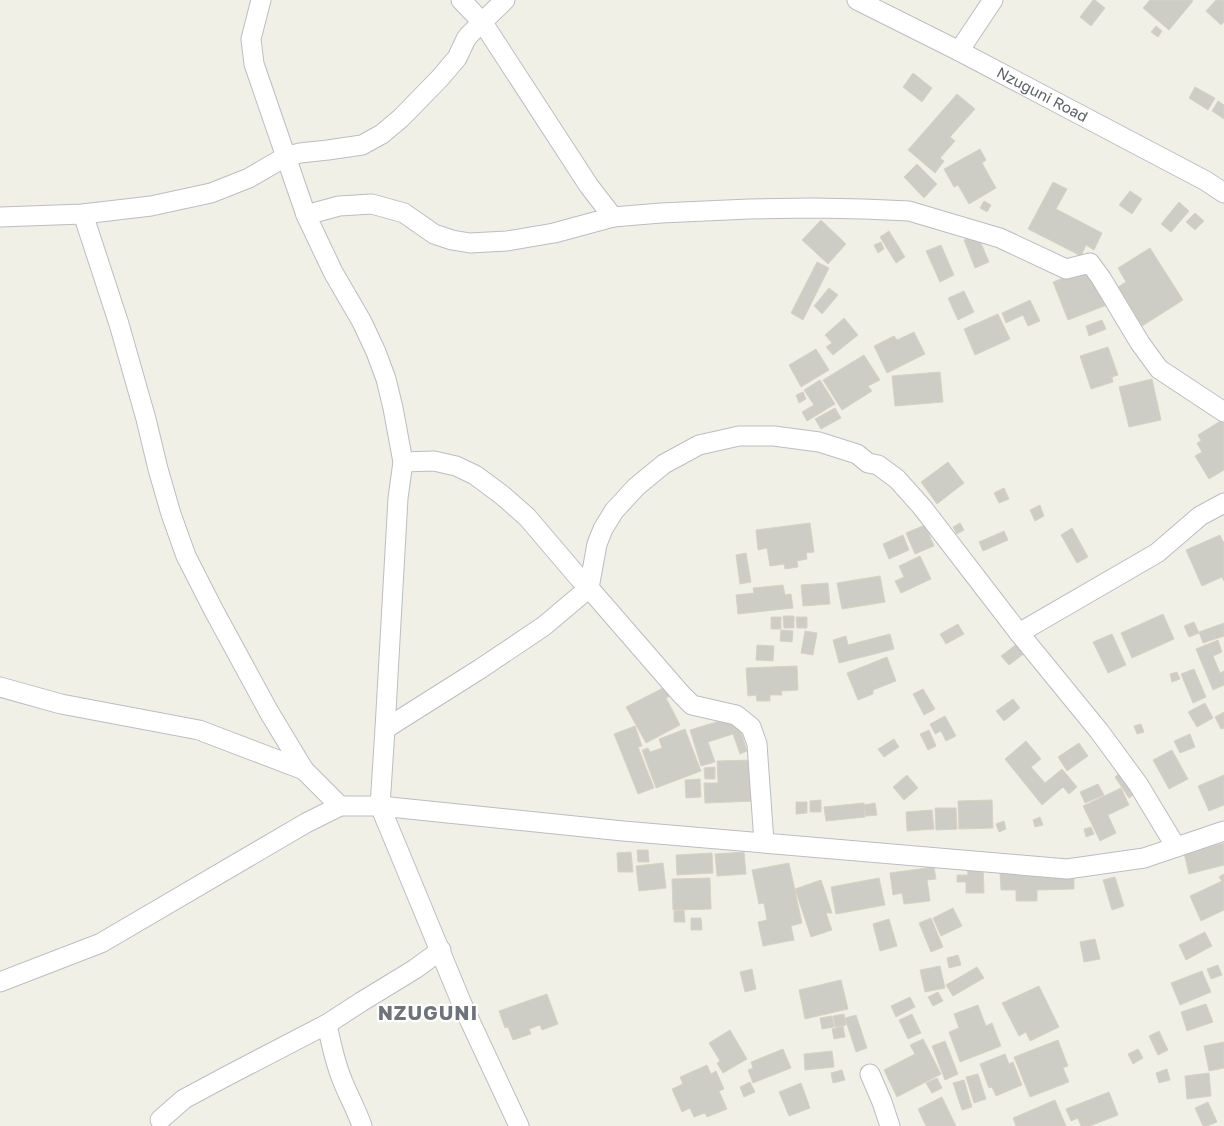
<svg xmlns="http://www.w3.org/2000/svg" width="1224" height="1126" viewBox="0 0 1224 1126" font-family="'Golos Text',sans-serif">
<style>
.building{fill:#cecdc5;stroke:#d6d3c4}
.lines{fill:none;stroke-linecap:round;stroke-linejoin:round}
.minor-casing{stroke:#bbbdc3;stroke-width:21}
.minor{stroke:#fff;stroke-width:19}
.labels{text-anchor:middle;stroke-width:4.5;stroke-linejoin:round;paint-order:stroke}
.street-label{font-size:15px;fill:#5e6168;stroke:#fff}
.district-label{font-size:20px;font-weight:bold;letter-spacing:1px;fill:#6f737a;stroke:#fff}
</style>
<rect width="100%" height="100%" fill="#f1f0e7"/>
<path class="building" d="M1093,0H1095L1105,8L1091,26L1080,17Z
M1150,0H1192L1193,1L1169,30L1143,8Z
M1216,0H1224V22L1221,25L1206,11Z
M1156,26L1162,31L1158,37L1151,32Z
M913,73L932,88L922,102L903,87Z
M1195,87L1215,98L1208,110L1189,98Z
M957,94L975,109L950,137L955,141L940,158L944,161L935,173L908,150Z
M1218,101L1224,105V119L1212,111Z
M980,149L986,160L982,163L996,188L969,204L958,185L954,187L944,169Z
M917,164L937,184L924,198L904,177Z
M1053,182L1067,189L1056,209L1102,233L1094,250L1086,245L1081,256L1028,229Z
M1130,191L1142,199L1132,214L1119,205Z
M984,201L991,205L987,212L980,208Z
M1179,202L1189,211L1171,232L1161,224Z
M1195,213L1204,221L1195,230L1186,222Z
M821,220L846,244L828,264L802,240Z
M889,231L905,257L896,263L880,237Z
M977,234L989,262L975,268L964,240Z
M881,242L884,249L878,253L874,245Z
M941,245L954,275L940,282L926,251Z
M1150,248L1183,300L1142,326L1118,287L1126,282L1118,268Z
M817,262L829,268L803,320L791,313Z
M1092,267L1107,305L1068,320L1053,282Z
M829,288L838,295L822,314L814,306Z
M964,291L974,312L958,320L948,298Z
M1030,300L1040,321L1028,326L1023,315L1006,323L1002,313Z
M998,314L1010,339L975,355L964,329Z
M844,318L858,335L833,355L826,347L832,343L825,335Z
M1102,320L1106,329L1089,336L1086,326Z
M914,332L925,354L887,373L874,346L894,336L897,340Z
M1108,347L1118,375L1112,377L1113,382L1091,389L1080,356Z
M816,349L829,370L801,387L789,365Z
M864,355L880,380L868,386L872,391L842,410L823,380Z
M940,372L943,402L895,406L892,376Z
M1152,379L1161,420L1129,427L1119,387Z
M820,380L835,404L807,421L802,412L814,405L804,390Z
M803,392L806,399L799,403L796,395Z
M835,408L841,418L821,429L815,419Z
M1222,420L1224,423V470L1209,479L1195,456L1202,452L1197,443L1201,441L1198,435Z
M948,462L964,483L937,504L921,482Z
M1004,488L1009,499L999,503L994,493Z
M1040,505L1044,516L1035,521L1030,510Z
M810,523L814,552L806,553L807,559L797,561L798,567L785,569L784,564L770,566L767,548L758,550L756,530Z
M960,523L964,530L957,534L953,527Z
M925,525L934,546L915,554L906,533Z
M1072,528L1088,557L1077,563L1061,535Z
M1004,531L1008,540L983,551L979,542Z
M903,535L909,550L889,559L883,544Z
M1220,535L1223,542L1224,541V581L1222,577L1202,586L1186,550Z
M746,553L751,582L740,584L736,555Z
M920,556L931,579L901,593L895,581L904,577L899,566Z
M880,576L885,602L842,609L837,583Z
M828,583L830,604L803,606L801,585Z
M783,585L785,595L791,594L793,608L738,614L736,595L754,593L753,588Z
M1163,614L1174,639L1132,658L1121,633Z
M783,616H794V628H784Z
M771,617H781V629H771Z
M796,617H807V628H797Z
M1194,622L1199,633L1189,637L1184,626Z
M1224,623V636L1203,643L1199,632Z
M958,624L964,634L946,644L940,634Z
M781,630L793,631L792,642L780,641Z
M805,631L817,633L813,655L801,653Z
M890,634L894,649L839,663L833,640L846,636L848,645Z
M1112,634L1126,665L1108,673L1093,642Z
M1218,640L1222,652L1213,656L1220,673L1224,671V685L1213,690L1196,649Z
M1018,643L1025,653L1009,665L1001,656Z
M757,645L774,646L773,661L756,660Z
M887,657L896,681L873,690V694L858,700L847,673Z
M797,666L798,690L781,691L782,695H770V701H757L756,695L748,696L746,668Z
M1194,669L1206,697L1193,703L1181,674Z
M1177,672L1180,679L1172,682L1170,674Z
M667,686L672,695L666,698L680,725L646,743L626,707Z
M923,689L935,709L924,715L913,694Z
M1013,699L1020,708L1004,721L996,711Z
M1205,703L1213,718L1197,727L1188,712Z
M1224,712V728L1221,729L1215,717Z
M736,716L747,751L740,754L733,734L708,742L715,762L701,766L690,730Z
M945,716L956,736L946,741L941,731L935,734L930,724Z
M1141,724L1144,732L1137,734L1134,726Z
M635,726L642,746L638,747L654,788L638,794L614,734Z
M685,729L701,771L656,788L642,750L648,748L650,752L662,748L659,739Z
M929,730L936,746L928,750L920,734Z
M1190,734L1195,747L1180,753L1174,741Z
M894,739L899,747L884,757L878,749Z
M1026,741L1041,759L1031,767L1045,783L1062,769L1077,787L1069,794L1063,787L1042,805L1005,759Z
M1079,743L1088,756L1067,771L1058,757Z
M1172,750L1188,779L1169,789L1153,760Z
M754,760L756,801L705,803L704,783H718L717,761Z
M715,767V779H705L704,768Z
M1122,771L1137,792L1129,798L1115,777Z
M907,775L918,788L904,800L893,787Z
M1224,775V805L1209,811L1198,786Z
M700,779L701,797L686,798L685,780Z
M1098,784L1104,795L1085,803L1080,792Z
M1121,788L1129,805L1108,815L1116,833L1100,841L1083,806Z
M821,800V812H810V801Z
M992,800L993,828L959,829L958,801Z
M796,802H807V813L796,814Z
M864,803L865,817L826,821L824,807Z
M875,803L877,815L866,816L864,805Z
M935,808H956L957,829L936,830Z
M932,810L934,829L907,831L906,812Z
M1040,817L1043,825L1035,827L1033,820Z
M1004,821L1006,829L999,832L996,824Z
M1091,827L1094,834L1086,837L1084,829Z
M1224,843V865L1189,874L1184,853Z
M637,850H648L649,862H638Z
M631,852L633,872H618L617,853Z
M744,852L746,874L717,876L715,854Z
M712,853L713,873L677,875L676,855Z
M663,863L666,888L639,891L636,866Z
M789,863L802,923L791,926L794,940L763,946L758,922L767,920L764,903L759,904L752,870Z
M967,865H983L984,893H966V882H957V875H968Z
M934,867L936,879L927,880L930,901L904,904L902,893L893,895L890,873Z
M1074,872V889L1037,890V901H1016V890H1001L1000,873Z
M1224,874V910L1201,921L1190,896L1222,881L1219,877Z
M1115,877L1124,906L1112,910L1103,880Z
M710,878L711,909L673,910L672,879Z
M879,878L885,905L836,914L831,887Z
M821,880L832,913H826L832,930L811,937L795,889Z
M953,908L962,926L941,936L933,918Z
M684,910L685,922H674V911Z
M691,918H701L702,930H691Z
M931,918L943,947L931,952L919,923Z
M889,919L897,946L880,951L873,924Z
M1205,932L1212,946L1186,960L1179,945Z
M1095,939L1100,959L1084,962L1080,942Z
M958,955L961,965L949,968L947,958Z
M1218,965L1222,975L1211,979L1207,969Z
M940,966L945,988L925,992L920,970Z
M977,967L984,978L953,996L946,985Z
M752,969L756,989L745,992L740,972Z
M1202,971L1211,992L1180,1005L1171,983Z
M841,980L848,1009L805,1019L799,990Z
M1039,986L1059,1027L1030,1041L1026,1032L1019,1036L1002,1003Z
M938,992L943,1001L933,1006L928,997Z
M547,994L558,1024L542,1030L540,1025L529,1029L531,1034L513,1040L508,1027L505,1028L499,1011Z
M910,997L915,1007L896,1017L891,1006Z
M1206,1004L1213,1022L1187,1031L1181,1012Z
M978,1005L986,1026L992,1023L1001,1046L960,1062L949,1032L959,1028L954,1014Z
M844,1014L846,1025L835,1027L833,1016Z
M912,1014L921,1033L908,1039L899,1020Z
M856,1015L867,1048L856,1052L845,1018Z
M832,1016L834,1027L822,1029L820,1018Z
M843,1026L845,1037L834,1039L832,1029Z
M730,1030L747,1059L723,1073L717,1063L720,1061L709,1043Z
M1159,1031L1168,1050L1158,1055L1149,1036Z
M923,1039L941,1074L897,1097L884,1070L915,1054L910,1045Z
M1058,1040L1068,1066L1063,1068L1069,1082L1030,1097L1014,1057Z
M945,1041L958,1074L945,1080L932,1046Z
M1224,1042V1068L1209,1071L1204,1046Z
M783,1049L791,1068L753,1083L748,1070L753,1068L751,1062Z
M1138,1049L1143,1058L1133,1064L1128,1054Z
M832,1051L834,1067L805,1070L804,1054Z
M1005,1054L1009,1064L1013,1062L1022,1085L996,1096L992,1087L989,1088L980,1064Z
M707,1065L711,1074L716,1071L724,1089L719,1091L727,1109L707,1117L705,1113L694,1117L690,1108L682,1112L672,1089L683,1084L680,1077Z
M1167,1069L1170,1080L1159,1083L1156,1073Z
M842,1070L845,1080L833,1083L831,1073Z
M1209,1073L1211,1096L1187,1099L1185,1076Z
M978,1074L986,1099L974,1103L966,1077Z
M937,1078L942,1088L932,1093L926,1083Z
M964,1080L972,1107L962,1110L953,1083Z
M750,1082L755,1092L744,1097L740,1087Z
M801,1083L810,1108L789,1116L779,1092Z
M1109,1092L1118,1115L1090,1126H1081L1078,1118L1071,1121L1066,1109Z
M942,1097L956,1126H926L918,1109Z
M1055,1100L1066,1126H1016L1013,1118Z
M1208,1102L1217,1122L1207,1126H1203L1195,1108Z"/>
<g class="lines">
<defs>
<g id="minor">
<path d="M261,0L251,39L254,64L306,215L333,272L362,322L376,352L386,379L393,408L403,462L398,498L385,729L380,806L462,1004L519,1126"/>
<path d="M461,0L483,23L589,186L613,217"/>
<path id="s1" d="M857,0L959,51L1206,181L1224,193"/>
<path d="M959,51L993,0"/>
<path d="M83,214L119,324L146,419L158,469L171,514L186,556L213,609L269,712L304,770L340,806"/>
<path d="M306,215L339,206L372,204L404,213L434,234L452,240L470,243L507,241L554,233L613,217L661,213L749,209L813,208L864,209L909,211L1000,238L1066,269L1090,263L1101,278L1140,343L1159,369L1224,412"/>
<path d="M0,217L83,214L151,206L211,193L249,178L285,157L300,153L328,150L362,145L382,134L401,118L440,78L457,58L466,39L469,35L505,0"/>
<path d="M403,462L434,461L456,466L475,475L502,495L527,517L579,578L589,588L681,694L692,705L736,715L751,727L757,744L764,842"/>
<path d="M1019,633L1157,553L1200,516L1224,503"/>
<path d="M0,687L61,704L199,730L304,770"/>
<path d="M385,729L480,669L544,626L589,588L597,544L603,529L614,511L636,487L664,464L699,445L739,436H774L819,442L857,454L868,463L878,465L897,479L922,507L1019,633L1099,731L1138,784L1176,847"/>
<path d="M0,982L101,943L306,823L340,806H380L623,831L1067,869L1144,858L1224,831"/>
<path d="M327,1024C331,1044 335,1063 343,1082C349,1097 357,1111 362,1126"/>
<path d="M870,1074L882,1102L890,1126"/>
<path d="M160,1120L184,1099L225,1077L327,1024L361,1002L415,969L441,950"/>
</g>
</defs>
<use href="#minor" class="minor-casing"/>
<use href="#minor" class="minor"/>
</g>
<g class="labels">
<g class="street-label">
<text dy="5" stroke="none"><textPath href="#s1" startOffset="208">Nzuguni Road</textPath></text>
</g>
<g class="district-label">
<text x="428" y="1020">NZUGUNI</text>
</g>
</g>
</svg>
